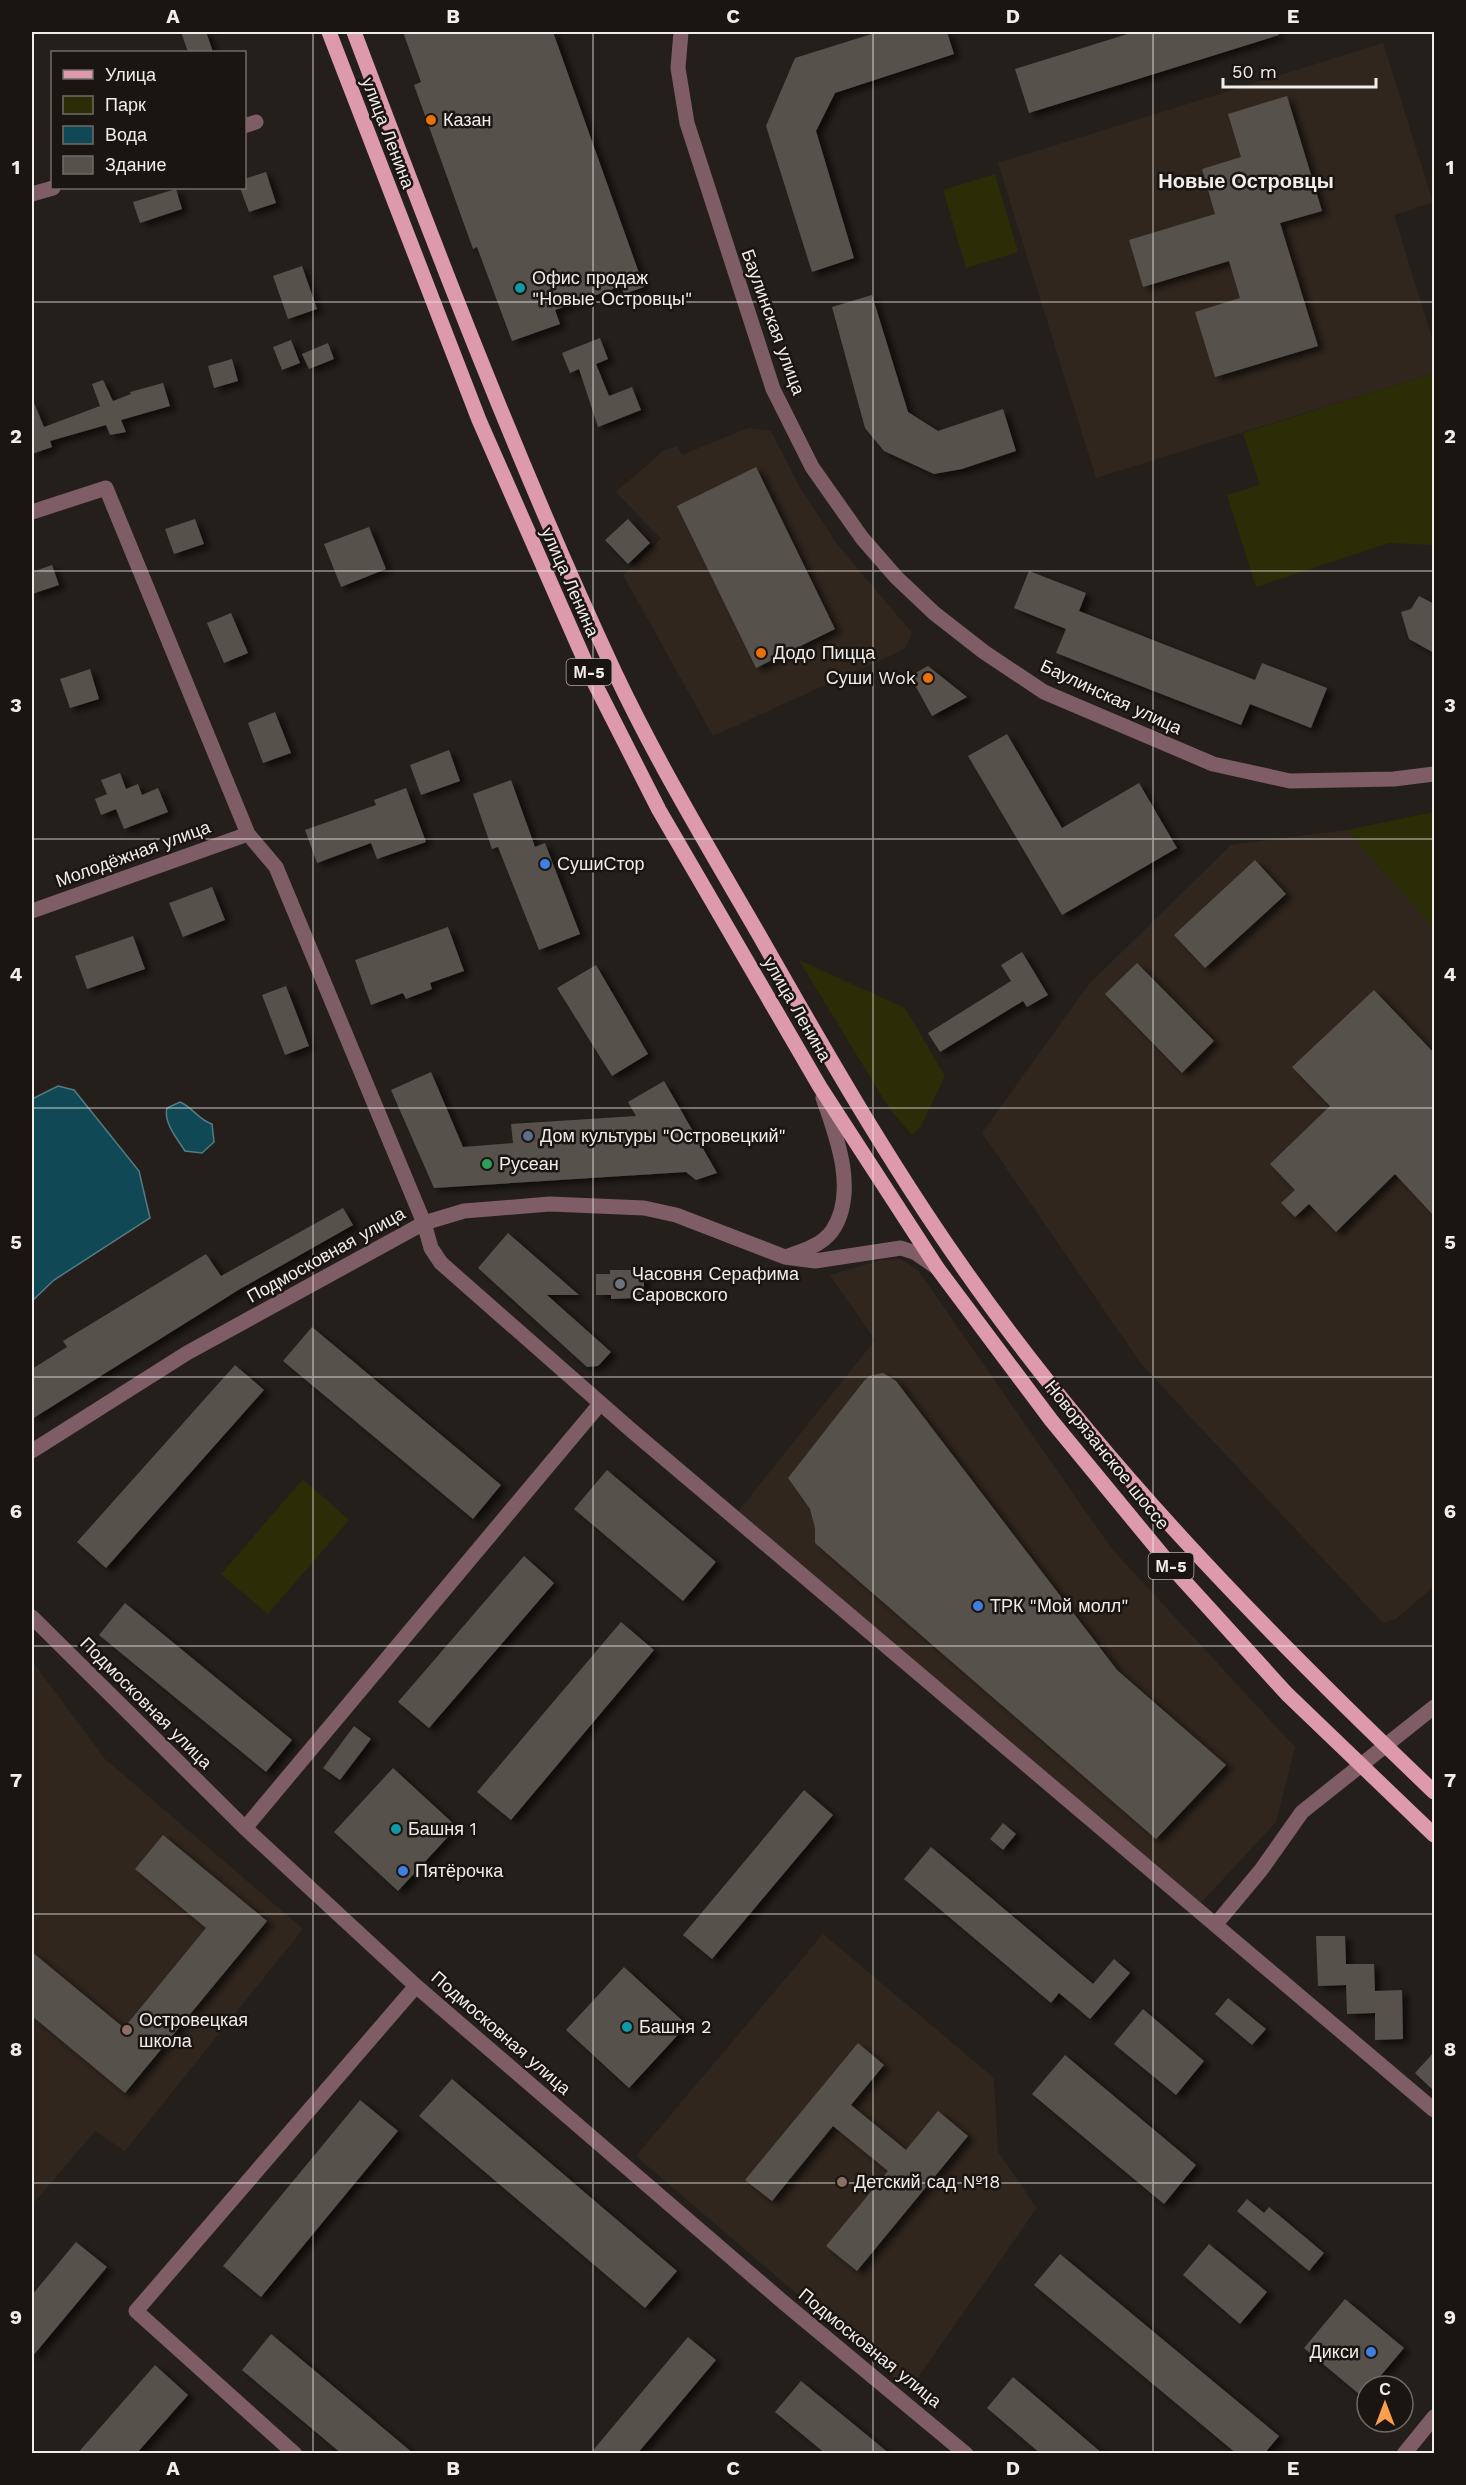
<svg xmlns="http://www.w3.org/2000/svg" width="1466" height="2485" viewBox="0 0 1466 2485" font-family="'Work Sans',sans-serif">
<style>
.built{fill:#31261e}
.green{fill:#2b2d07}
.water{fill:#114856;stroke:#547a82;stroke-width:1.5}
.building{fill:#57514c;filter:url(#shadow)}
.lines{fill:none;stroke-linecap:round;stroke-linejoin:round}
.street{stroke:#7e5d66;stroke-width:15}
.primary{stroke:#de9aad;stroke-width:15}
.grid{fill:none;stroke:#f1edea;stroke-width:1.5;stroke-opacity:0.55}
.food-dot{fill:#e8710a;stroke:#1b1511;stroke-width:2}
.culture-dot{fill:#0f9aa8;stroke:#1b1511;stroke-width:2}
.shop-dot{fill:#3f7fe0;stroke:#1b1511;stroke-width:2}
.service-dot{fill:#5c6f8a;stroke:#1b1511;stroke-width:2}
.leisure-dot{fill:#2e9e5b;stroke:#1b1511;stroke-width:2}
.worship-dot{fill:#6b7280;stroke:#1b1511;stroke-width:2}
.education-dot{fill:#8d6e63;stroke:#1b1511;stroke-width:2}
.labels{text-anchor:middle;stroke-width:5;stroke-linejoin:round;paint-order:stroke}
.shield{fill:#1b1511;stroke:#b1aca9;stroke-width:1.5}
.shield-label{font-size:16px;font-weight:bold;fill:#f1edea}
.poi-label{font-size:18px;fill:#f1edea;stroke:#1b1511;text-anchor:start}
.street-label{font-size:18px;fill:#f1edea;stroke:#1b1511}
.neighbourhood-label{font-size:20px;font-weight:bold;fill:#f1edea;stroke:#1b1511}
.neatline{fill:none;stroke:#f1edea;stroke-width:2}
.grid-label{font-size:20px;text-anchor:middle;font-weight:bold;fill:#f1edea}
</style>
<defs>
<filter id="shadow"><feDropShadow dx="6" dy="4" stdDeviation="3" flood-color="#0009"/></filter>
</defs>
<rect width="100%" height="100%" fill="#241f1a"/>
<path class="built" d="M1383,43L1433,202L1394,215L1434,345V373L1096,478L998,163Z
M748,428L771,431L799,486L837,544L912,633L905,649L713,736L623,575L661,539L616,492L663,451L677,446L682,455Z
M1347,830L1434,929V1586L1396,1619L1383,1623L1142,1365L982,1133L1088,985L1231,845Z
M901,1259L918,1270L1111,1548L1295,1747L1276,1822L1201,1903L737,1513L875,1340L830,1275L881,1260Z
M32,1661L105,1759L303,1929L125,2151L95,2131L32,2205Z
M823,1934L994,2078L998,2152L1037,2208L909,2390L636,2156Z"/>
<path class="green" d="M995,174L1018,252L966,268L943,190Z
M1434,373V545L1389,543L1256,587L1227,495L1260,485L1243,433Z
M1434,812V929L1347,830Z
M799,960L905,1008L945,1076L920,1128L912,1135L889,1108Z
M303,1479L349,1520L268,1614L221,1574Z"/>
<path class="water" d="M58,1086L74,1090L139,1171L150,1218L54,1280L32,1301V1099Z
M180,1102C194,1108 197,1119 212,1124L214,1142L202,1153L185,1151C178,1140 163,1122 167,1108Z"/>
<path class="building" d="M181,32H206L213,52H188Z
M403,32H553L644,287L624,294L621,286L555,310L560,324L512,341L477,247L473,249L414,85L421,82Z
M878,32H947L954,54L835,93L816,131L854,258L812,272L766,126L795,58Z
M1134,32H1278L1279,35L1029,113L1015,69Z
M1287,96L1322,211L1280,223L1318,346L1215,377L1195,312L1240,298L1229,261L1143,287L1129,240L1215,214L1202,169L1241,157L1228,114Z
M266,172L276,203L249,212L240,188H244V179Z
M176,189L182,209L140,223L133,202Z
M302,266L317,309L288,319L273,276Z
M872,295L908,412L938,431L1003,409L1016,451L962,469L934,474L884,451L865,428L832,307Z
M600,338L608,359L596,364L609,396L632,387L641,410L598,427L579,369L570,373L562,353Z
M291,340L300,363L282,370L273,347Z
M328,343L334,359L309,369L302,354Z
M232,359L238,381L214,388L208,366Z
M103,380L113,401L131,394L130,392L163,383L170,406L121,420L126,432L110,435L106,425L50,441L52,447L32,454V398L44,427L100,406L92,384Z
M756,467L835,629L756,668L677,506Z
M195,519L204,544L174,554L165,529Z
M628,519L650,543L628,564L605,540Z
M369,527L386,569L341,587L324,544Z
M52,565L59,585L32,594V572Z
M1029,571L1086,593L1079,611L1255,680L1262,663L1327,688L1311,728L1250,704L1241,725L1056,653L1066,629L1014,608Z
M1419,596L1434,604V653L1409,639L1401,612L1411,609Z
M231,613L248,653L224,663L207,623Z
M928,666L967,697L932,716L910,676Z
M90,669L99,699L70,708L60,679Z
M275,712L291,753L263,763L248,723Z
M1007,734L1062,828L1139,783L1177,848L1062,915L968,756Z
M449,750L460,781L421,795L410,765Z
M120,773L126,789L138,784L142,795L158,788L168,812L124,829L116,809L101,815L95,799L107,794L101,780Z
M511,780L535,847L545,843L580,934L539,950L498,847L492,849L473,794Z
M406,788L426,842L377,859L371,843L317,863L305,830L376,805L374,800Z
M1255,860L1286,894L1205,968L1174,935Z
M212,887L225,920L183,937L169,903Z
M448,927L464,971L430,983L432,989L406,999L403,993L371,1005L355,960Z
M133,936L145,969L87,989L75,956Z
M1022,952L1048,995L1027,1007L1023,1001L940,1052L928,1033L1011,981L1001,965Z
M1137,963L1214,1041L1182,1073L1105,994Z
M596,965L648,1054L612,1076L557,988Z
M286,986L309,1046L285,1055L262,995Z
M1374,990L1434,1053V1216L1395,1174L1336,1232L1309,1204L1295,1217L1281,1203L1295,1190L1270,1164L1330,1106L1292,1067Z
M431,1072L463,1147L513,1143L511,1124L636,1116L628,1102L664,1081L717,1173L696,1180L686,1172L434,1188L391,1090Z
M343,1208L353,1225L240,1289L32,1419V1369L67,1347L63,1341L206,1254L221,1276Z
M508,1233L579,1295H547L611,1352L598,1366L587,1367L478,1268Z
M610,1270H635V1273H644V1295H635V1298L611,1299V1295H596V1274H610Z
M312,1327L501,1485L473,1519L283,1361Z
M235,1365L264,1390L106,1568L77,1542Z
M883,1373L896,1381L1117,1670L1226,1765L1156,1839L815,1543V1528L810,1509L788,1478L864,1381L869,1376Z
M607,1470L716,1562L683,1601L574,1509Z
M524,1556L554,1583L429,1728L398,1702Z
M125,1603L292,1740L266,1772L99,1635Z
M621,1622L654,1650L511,1820L477,1792Z
M354,1726L371,1739L340,1780L323,1768Z
M393,1768L457,1827L398,1891L334,1832Z
M804,1790L833,1815L712,1959L683,1935Z
M1003,1823L1016,1834L1003,1850L990,1839Z
M163,1835L267,1921L125,2093L32,2016V1952L124,2028L206,1928L135,1869Z
M931,1847L1093,1984L1114,1959L1130,1973L1090,2019L1059,1993L1051,2003L904,1879Z
M1316,1936H1345L1346,1964H1374L1375,1991L1402,1990L1403,2039L1375,2040V2013L1347,2014L1346,1985L1318,1986Z
M624,1967L687,2025L629,2088L566,2030Z
M1228,1998L1266,2029L1252,2045L1215,2014Z
M1143,2009L1204,2061L1176,2095L1114,2044Z
M858,2043L884,2065L851,2105L906,2150L938,2111L968,2136L857,2271L826,2246L888,2171L833,2126L772,2201L745,2180Z
M1434,2052V2091L1415,2073Z
M1065,2055L1196,2165L1164,2204L1032,2094Z
M452,2079L677,2271L645,2308L419,2116Z
M360,2100L398,2131L261,2297L223,2266Z
M1247,2199L1264,2213L1269,2207L1324,2253L1309,2271L1237,2211Z
M76,2242L107,2267L32,2357V2295Z
M1209,2244L1267,2292L1240,2324L1183,2275Z
M1060,2254L1279,2436L1264,2454H1237L1034,2285Z
M1345,2299L1404,2348L1372,2386H1367L1365,2394H1359L1304,2348Z
M271,2334L414,2454H342L242,2370Z
M688,2337L716,2360L637,2454H590Z
M155,2365L188,2395L136,2454H77Z
M1013,2377L1103,2454H1041L987,2408Z
M801,2381L890,2454H826L775,2412Z"/>
<g class="lines">
<path class="street" d="M681,32L678,68L687,123L773,389L812,467L862,538L896,577L934,613L984,652L1044,692L1213,764L1290,781L1394,779L1434,774
M244,126L256,122
M32,194L53,188
M32,512L106,488L248,834L276,867L424,1223L431,1248L441,1263L631,1430L1434,2110
M32,911L248,834
M788,1256C803,1251 822,1245 832,1231C858,1193 837,1137 823,1098
M32,1451L187,1353L424,1223L464,1211L550,1204L644,1208L676,1215L785,1257L815,1261L901,1248L916,1253L936,1267
M32,1617L245,1828L416,1986L783,2302L966,2454
M245,1828L600,1404
M1216,1924L1261,1870L1302,1812L1434,1707
M295,2454L136,2311L416,1986
M1404,2454L1434,2417"/>
<path class="primary" d="M329,32L479,420L595,684L659,810L820,1087L938,1269L1051,1420L1177,1573L1287,1694L1434,1835
M354,32C435,247 518,464 615,673C658,764 711,852 762,940C824,1049 887,1159 959,1262C1094,1457 1263,1629 1434,1792"/>
</g>
<path class="grid" d="M313,32V2454M593,32V2454M873,32V2454M1153,32V2454M32,302H1434M32,571H1434M32,839H1434M32,1108H1434M32,1377H1434M32,1646H1434M32,1914H1434M32,2183H1434"/>
<g class="food-dot">
<circle cx="431" cy="120" r="6"/>
<circle cx="761" cy="653" r="6"/>
<circle cx="928" cy="678" r="6"/>
</g>
<g class="culture-dot">
<circle cx="520" cy="288" r="6"/>
<circle cx="396" cy="1829" r="6"/>
<circle cx="627" cy="2027" r="6"/>
</g>
<g class="shop-dot">
<circle cx="545" cy="864" r="6"/>
<circle cx="978" cy="1606" r="6"/>
<circle cx="403" cy="1871" r="6"/>
<circle cx="1371" cy="2352" r="6"/>
</g>
<circle class="service-dot" cx="528" cy="1136" r="6"/>
<circle class="leisure-dot" cx="487" cy="1164" r="6"/>
<circle class="worship-dot" cx="620" cy="1284" r="6"/>
<g class="education-dot">
<circle cx="127" cy="2030" r="6"/>
<circle cx="842" cy="2182" r="6"/>
</g>
<g class="labels">
<g class="shield">
<rect x="566.5" y="659" width="45" height="26" rx="4.5"/>
<rect x="1148.5" y="1553" width="45" height="26" rx="4.5"/>
</g>
<g class="shield-label">
<text x="589" y="678">М-5</text>
<text x="1171" y="1572">М-5</text>
</g>
<g class="poi-label">
<text x="443" y="126">Казан</text>
<text x="532" y="284">Офис продаж<tspan x="532" dy="21">"Новые Островцы"</tspan></text>
<text x="773" y="659">Додо Пицца</text>
<text x="916" y="684" text-anchor="end">Суши Wok</text>
<text x="557" y="870">СушиСтор</text>
<text x="540" y="1142">Дом культуры "Островецкий"</text>
<text x="499" y="1170">Русеан</text>
<text x="632" y="1280">Часовня Серафима<tspan x="632" dy="21">Саровского</tspan></text>
<text x="990" y="1612">ТРК "Мой молл"</text>
<text x="408" y="1835">Башня 1</text>
<text x="415" y="1877">Пятёрочка</text>
<text x="139" y="2026">Островецкая<tspan x="139" dy="21">школа</tspan></text>
<text x="639" y="2033">Башня 2</text>
<text x="854" y="2188">Детский сад №18</text>
<text x="1359" y="2358" text-anchor="end">Дикси</text>
</g>
<g class="street-label">
<text transform="translate(388 133) rotate(69)" y="6">улица Ленина</text>
<text transform="translate(773 322) rotate(70)" y="6">Баулинская улица</text>
<text transform="translate(570 582) rotate(66)" y="6">улица Ленина</text>
<text transform="translate(1111 697) rotate(25)" y="6">Баулинская улица</text>
<text transform="translate(133 854) rotate(-20)" y="6">Молодёжная улица</text>
<text transform="translate(797 1009) rotate(60)" y="6">улица Ленина</text>
<text transform="translate(326 1255) rotate(-29)" y="6">Подмосковная улица</text>
<text transform="translate(1107 1455) rotate(51)" y="6">Новорязанское шоссе</text>
<text transform="translate(146 1703) rotate(45)" y="6">Подмосковная улица</text>
<text transform="translate(501 2033) rotate(41)" y="6">Подмосковная улица</text>
<text transform="translate(870 2348) rotate(39)" y="6">Подмосковная улица</text>
</g>
<g class="neighbourhood-label">
<text x="1246" y="188">Новые Островцы</text>
</g>
</g>
<rect width="1466" height="2485" fill="none" stroke="#1b1511" stroke-width="66"/>
<rect x="51" y="51" width="195" height="138" fill="#1b1511" stroke="#716b68" stroke-width="1.5"/>
<rect x="63" y="70" width="30" height="9" fill="#de9aad" stroke="#716b68" stroke-width="1.5"/>
<text x="105" y="81" font-size="18" fill="#f1edea">Улица</text>
<rect x="63" y="96" width="30" height="18" fill="#2b2d07" stroke="#716b68" stroke-width="1.5"/>
<text x="105" y="111" font-size="18" fill="#f1edea">Парк</text>
<rect x="63" y="126" width="30" height="18" fill="#114856" stroke="#716b68" stroke-width="1.5"/>
<text x="105" y="141" font-size="18" fill="#f1edea">Вода</text>
<rect x="63" y="156" width="30" height="18" fill="#57514c" stroke="#716b68" stroke-width="1.5"/>
<text x="105" y="171" font-size="18" fill="#f1edea">Здание</text>
<g transform="translate(1385 2404)"><circle r="28" fill="#1b1511" stroke="#716b68" stroke-width="1.5"/>
<path d="M0-4.5L10 22L0 15L-10 22Z" fill="#f99f4d"/>
<text y="-9" font-size="16" font-weight="bold" text-anchor="middle" fill="#f1edea">С</text>
</g>
<path d="M1223 78v9h153v-9" fill="none" stroke="#f1edea" stroke-width="3"/>
<text x="1232" y="78" font-size="18" fill="#f1edea" stroke="#1b1511" stroke-width="4.5" paint-order="stroke">50 m</text>
<rect x="33" y="33" width="1400" height="2419" class="neatline"/>
<g class="grid-label">
<text x="173" y="23">A</text>
<text x="453" y="23">B</text>
<text x="733" y="23">C</text>
<text x="1013" y="23">D</text>
<text x="1293" y="23">E</text>
<text x="16" y="174">1</text>
<text x="1450" y="174">1</text>
<text x="16" y="443">2</text>
<text x="1450" y="443">2</text>
<text x="16" y="712">3</text>
<text x="1450" y="712">3</text>
<text x="16" y="981">4</text>
<text x="1450" y="981">4</text>
<text x="16" y="1249">5</text>
<text x="1450" y="1249">5</text>
<text x="16" y="1518">6</text>
<text x="1450" y="1518">6</text>
<text x="16" y="1787">7</text>
<text x="1450" y="1787">7</text>
<text x="16" y="2056">8</text>
<text x="1450" y="2056">8</text>
<text x="16" y="2324">9</text>
<text x="1450" y="2324">9</text>
<text x="173" y="2475">A</text>
<text x="453" y="2475">B</text>
<text x="733" y="2475">C</text>
<text x="1013" y="2475">D</text>
<text x="1293" y="2475">E</text>
</g>
</svg>
